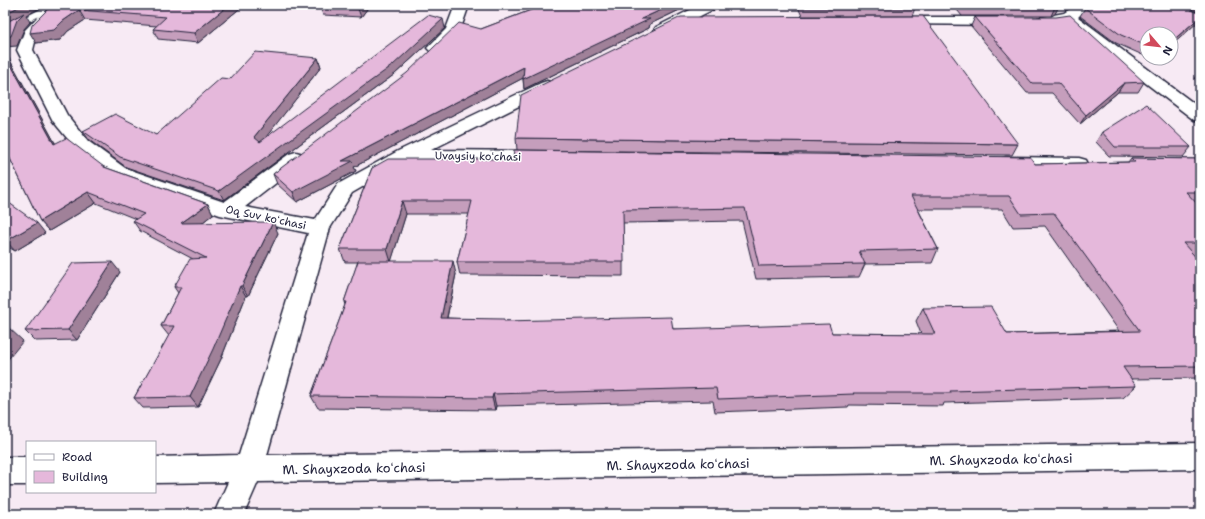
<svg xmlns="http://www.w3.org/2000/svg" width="1205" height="519" viewBox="0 0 1205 519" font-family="'Shantell Sans',sans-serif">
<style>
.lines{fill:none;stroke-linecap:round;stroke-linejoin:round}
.lane-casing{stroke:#22223b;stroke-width:3}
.street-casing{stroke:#22223b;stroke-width:3}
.lane{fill:#fff;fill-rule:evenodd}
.street{fill:#fff;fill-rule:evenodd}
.wall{fill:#c59ebc;stroke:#22223b;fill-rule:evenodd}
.shaded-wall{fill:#a08199;stroke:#22223b}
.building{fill:#e5b8db;stroke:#22223b}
.labels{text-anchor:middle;stroke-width:3;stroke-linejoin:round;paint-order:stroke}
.street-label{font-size:11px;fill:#22223b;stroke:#fff}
.near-street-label{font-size:13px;fill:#22223b;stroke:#fff}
</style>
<rect width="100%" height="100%" fill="#f7eaf4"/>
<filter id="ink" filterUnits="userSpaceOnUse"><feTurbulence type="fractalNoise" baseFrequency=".025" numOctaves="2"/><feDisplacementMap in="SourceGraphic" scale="8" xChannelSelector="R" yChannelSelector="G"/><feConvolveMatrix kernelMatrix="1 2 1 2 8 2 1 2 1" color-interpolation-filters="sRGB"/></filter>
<g filter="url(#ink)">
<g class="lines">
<defs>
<path id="lane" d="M49,5H60L5,34V27Z"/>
<path id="street" d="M49,5H64L37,34L33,50L67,115L88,141L125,168L224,202L289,154L296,152L303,154L305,158L303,162L245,207L315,220L338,184L398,151L541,83L547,81L553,83L555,86L553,89L431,150L543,151L550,153L552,157L550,161L543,163L409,160L352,193L330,228L267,455L1200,443V469L258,482L244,514H214L228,482L155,483V457L239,455L308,233L220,215L111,176L76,149L53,121L17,50L25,30Z
M455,5H469L460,31L440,51H430L427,48L446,29Z
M700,5H718L716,8L666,33H656L654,30L656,27Z
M1076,5H1092L1078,17L1200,108V121L1194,120L1066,22L1043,25L1038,24L1036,21L1038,18L1064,13Z
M897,17H1003L1008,18L1010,21L1008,24L1003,25L892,24L890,21L892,18Z
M1006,157L1079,158L1086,160L1088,164L1086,168L1079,170L1006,169L999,167L997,163L999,159Z
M5,457H27V485H5Z"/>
</defs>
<use href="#lane" class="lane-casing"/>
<use href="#street" class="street-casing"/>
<use href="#lane" class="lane"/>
<use href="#street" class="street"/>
</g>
<path class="wall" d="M52,5H244L198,43L158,39L153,29L157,26L85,20L68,31L60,40L36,43Z
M370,5L361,17L323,15L320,7Z
M539,5H690L650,24L649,28L524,89L523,78L354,167L356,171L297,202L277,184L273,174L481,29L539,7Z
M797,5H913L915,8L912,16H802Z
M953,5H1058L1055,14L1051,16H962Z
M1065,5H1074L1069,8Z
M1085,8L1196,11L1198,22L1147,34V57L1116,43L1080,16Z
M975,17L1144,82L1138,92H1118L1080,124L1052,93H1027L971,26Z
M445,28L395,74L224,200L126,167L89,140L83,131L156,135L230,79L318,58L321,67L264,139Z
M5,51L55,143L104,167L208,204L213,214L202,223L278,233L248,296H246L221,359L198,407L143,408L134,398L169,336L161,326L178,293L174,287L193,259L140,231L133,221L136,219L96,203L49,231L40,221L5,148Z
M1149,58H1157L1154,60Z
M1200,71V81L1195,79Z
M1102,132L1191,147L1183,157L1109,156L1096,142Z
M516,138L1018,144L1012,155L517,150Z
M1131,158L1200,159V205H1198L1200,207V256H1195L1200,262V378L1131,379L1136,386L1123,398L944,403L943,406L849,405L848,407L715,412L713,401L496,406L495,410L318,408L311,396L345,305L344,302L358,262H345L340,249L372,168L1035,164L1128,162ZM918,209H1002L1013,227L1045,226L1119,331L1007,334L923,308L916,321L921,334L832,333L673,329L447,318L456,274L391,261L406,214H469L457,262L460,275L623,276V223L742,221L756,279L859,277L865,264H864L932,263L938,249Z
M5,200L45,233L15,251L5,245Z
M120,272L77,340L35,341L25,331Z"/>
<path class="shaded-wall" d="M22,5H46L26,15L30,22L24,29L17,46L5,47V14Z
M229,5H244L198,43L194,33Z
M362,5H370L361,17L358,9Z
M672,5H690L650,24L649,28L524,89L523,79L641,19Z
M1199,5H1200V9L1186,18L1191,10Z
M1059,6L1055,14L1051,16L1055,7Z
M79,10L85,20L68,31L60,40L36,43L30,33L63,21Z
M1200,17V20L1198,22L1171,46V42Z
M443,19L445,28L395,74L224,200L219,191Z
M5,51L61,154L54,144L5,54Z
M318,58L321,67L259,146L254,137Z
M524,67L525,77L354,167L356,171L297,202L293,192L342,161Z
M1124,83L1118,92L1080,124L1086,115Z
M88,192L96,203L49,231L40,221Z
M402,201L406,214L391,262L387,249Z
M208,204L213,214L188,234L181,223Z
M273,222L278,233L248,296L242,286Z
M37,223L45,233L15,251L6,241Z
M453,261L456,274L444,331L441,318Z
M112,262L120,272L77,340L68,330Z
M240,286L246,296L221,359L198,407L190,397Z
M9,328L23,341L5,363V333Z
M493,394L496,406L495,410L492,398Z"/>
<path class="building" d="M5,5H22L5,14Z
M52,5H229L194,33L153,29L166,17L79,10L63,21L54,30L30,33L32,25Z
M322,5H362L358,9L320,7Z
M539,5H672L641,19H650L523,79L524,67L342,161H353L293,192L273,174L407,73L459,23L481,29L539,7Z
M802,5H913L915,8H804Z
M963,5H1058L1059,6L1055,7H965Z
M1089,5H1199L1191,10L1200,13V17L1171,42V34H1147V46L1121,35L1085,8Z
M24,13L17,20L11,36L5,37V23Z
M428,15L443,19L393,65L219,191L120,157L83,131L115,114L156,135L221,78L230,79L255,52L318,58L254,137L260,142Z
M1070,15L1144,82L1124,83L1086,115L1058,83H1032L975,17H1056Z
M923,16L1018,144L516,138L521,95L681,17Z
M5,54L54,144L66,138L104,167L208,204L181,223L273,222L242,286H240L213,349L190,397L134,398L174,326H161L181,287H174L190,259L206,258L133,221L144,214L88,192L40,221L5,148Z
M1146,104L1191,147H1115L1102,132Z
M514,150L1030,157L1035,164L1135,162L1131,158L1200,159V192H1186L1200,207V243H1183L1200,262V366L1123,367L1136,386L950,391L951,393H853L854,394L718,399L716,388L493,394L492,398L311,396L346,302H344L358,261H453L441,318L504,319V321L671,317L673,329L829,324L832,333L935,334L923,308L991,307L1007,334L1140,331L1054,213L1021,214L1009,196H911L938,249L859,251L865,264L759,266L745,208L623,210L624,262H457L472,201H402L387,249H340L372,168L388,159H513Z
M5,200L37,223L6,241L5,240Z
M112,262L68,330L25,331L73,263Z
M5,327L9,328L5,333Z
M517,511L562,512V514H517Z"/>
</g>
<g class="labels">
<g class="street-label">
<text transform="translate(478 156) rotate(1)" y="4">Uvaysiy koʻchasi</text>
<text transform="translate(266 217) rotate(12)" y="4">Oq Suv koʻchasi</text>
</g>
<g class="near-street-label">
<text transform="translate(1001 459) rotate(-1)" y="5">M. Shayxzoda koʻchasi</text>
<text transform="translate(678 464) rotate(-1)" y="5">M. Shayxzoda koʻchasi</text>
<text transform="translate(354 468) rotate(-1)" y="5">M. Shayxzoda koʻchasi</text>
</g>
</g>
<rect width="1205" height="519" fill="none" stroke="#fff" stroke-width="20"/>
<rect x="10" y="10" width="1185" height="499" fill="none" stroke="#22223b" stroke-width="1.5" filter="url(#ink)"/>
<rect x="26" y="441" width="130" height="52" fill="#ffffff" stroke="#a7a7b1"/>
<rect x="34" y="454" width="20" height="6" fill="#ffffff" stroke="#a7a7b1"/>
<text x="62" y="461" font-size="12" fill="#22223b">Road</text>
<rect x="34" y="471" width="20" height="12" fill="#e5b8db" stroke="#a7a7b1"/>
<text x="62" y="481" font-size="12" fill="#22223b">Building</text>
<g transform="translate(1159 46) rotate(118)"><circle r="19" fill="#ffffff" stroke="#a7a7b1"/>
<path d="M0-3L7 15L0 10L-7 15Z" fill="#d1495b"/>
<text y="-6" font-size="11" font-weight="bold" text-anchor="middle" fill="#22223b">N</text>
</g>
</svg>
